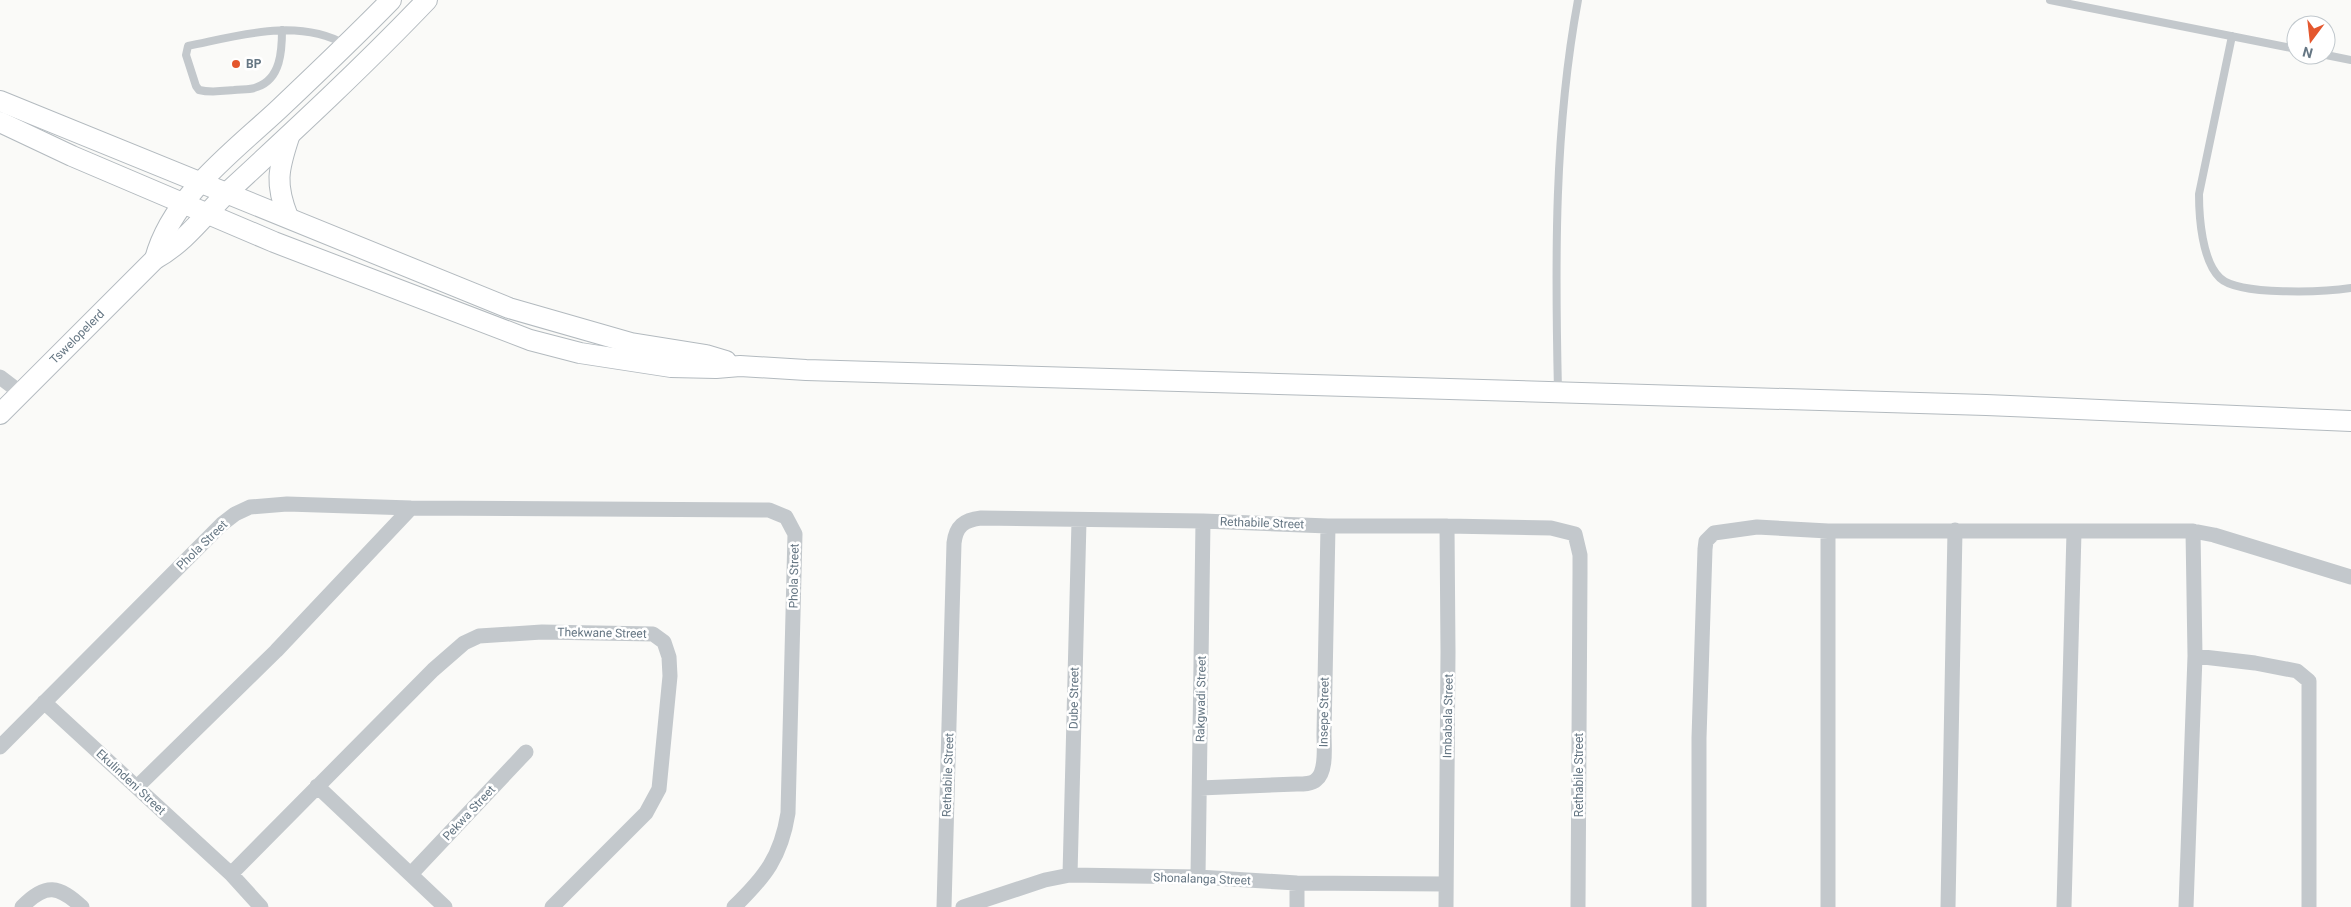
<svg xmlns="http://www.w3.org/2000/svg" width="2351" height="907" viewBox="0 0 2351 907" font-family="Roboto,sans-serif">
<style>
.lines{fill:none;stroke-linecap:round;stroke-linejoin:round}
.secondary-casing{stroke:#b3babf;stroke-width:22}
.lane{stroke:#c3c8cc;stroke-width:8}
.street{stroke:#c3c8cc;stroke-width:15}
.secondary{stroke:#fff;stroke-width:20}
.poi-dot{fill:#e4572e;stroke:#fff;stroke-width:2}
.labels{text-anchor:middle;stroke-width:5;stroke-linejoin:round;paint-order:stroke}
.poi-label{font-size:12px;font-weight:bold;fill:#657683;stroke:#fff;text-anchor:start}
.street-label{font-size:12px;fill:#657683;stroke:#fff}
</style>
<rect width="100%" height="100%" fill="#fafaf8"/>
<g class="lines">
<defs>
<g id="secondary">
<path d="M0,101L509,308L631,343L706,355L726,361"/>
<path d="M0,122L72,156L274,242L530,340L580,353L671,367L716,368L740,366L806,370L1986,405L2351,421"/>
<path d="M288,217C275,184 278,170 289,137"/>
<path d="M155,259C172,196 233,152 279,109C317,73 355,37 391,0"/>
<path id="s1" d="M0,414L155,259C186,242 205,214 230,190C297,128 364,66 427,0"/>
</g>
</defs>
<use href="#secondary" class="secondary-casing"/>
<path class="lane" d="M2050,0L2296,49
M282,30C282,50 281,79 257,87C251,90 241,89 234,90C222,91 211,93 199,90L196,86L186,55L188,46C238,36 298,17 346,45
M2232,36L2199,194C2199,217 2202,261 2220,278C2239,296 2325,292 2351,288
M2326,55L2351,60
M1558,391C1555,261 1554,129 1578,0"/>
<path class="street" d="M0,377L21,393
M2195,656L2255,663L2297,671L2309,681V907
M44,702L231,874L261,907
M0,747L222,524L235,514L250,507L287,504L411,508L769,510L786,517L795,534L788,813C781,857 765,877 734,907
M317,786L445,907
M137,787L276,651L411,508
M1200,788L1297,784C1303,784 1312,784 1316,780C1327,772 1324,746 1324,734L1328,526
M231,874L433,670L464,643L479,636L542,632L653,634L664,642L669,657L670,676L659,789L646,813L552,907
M411,874L526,752
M1070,875L1079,521
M1198,877L1203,521
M1297,883V907
M22,907C46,882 59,886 82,907
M944,907L954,543C956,526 964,520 981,518L1203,521L1328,526H1447L1551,528L1575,534L1580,555V572L1578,907
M963,907L1045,880L1070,875L1198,877L1297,883L1446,884
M1446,907L1448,652L1447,526
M1699,907V738L1705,549L1706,541L1714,533L1757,527L1828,531H2193L2214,535L2351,577
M1828,907V531
M1948,907L1955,530
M2064,907L2074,532
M2186,907L2195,656L2193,531"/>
<use href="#secondary" class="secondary"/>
</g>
<circle class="poi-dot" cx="236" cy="64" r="5"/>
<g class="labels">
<g class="poi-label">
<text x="246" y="68">BP</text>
</g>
<g class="street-label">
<text dy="4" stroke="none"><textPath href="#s1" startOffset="109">Tswelopelerd</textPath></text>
<text transform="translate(1262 523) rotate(2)" y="4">Rethabile Street</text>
<text transform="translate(202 545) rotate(-44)" y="4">Phola Street</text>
<text transform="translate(794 576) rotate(-89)" y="4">Phola Street</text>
<text transform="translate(602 633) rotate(1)" y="4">Thekwane Street</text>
<text transform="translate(1074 698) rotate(-89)" y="4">Dube Street</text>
<text transform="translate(1201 699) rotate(-89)" y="4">Rakgwadi Street</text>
<text transform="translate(1324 712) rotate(-89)" y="4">Insepe Street</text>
<text transform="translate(1448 716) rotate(-89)" y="4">Imbabala Street</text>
<text transform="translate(948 775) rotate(-88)" y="4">Rethabile Street</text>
<text transform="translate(1579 775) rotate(-90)" y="4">Rethabile Street</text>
<text transform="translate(131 782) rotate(43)" y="4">Ekulindeni Street</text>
<text transform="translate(469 813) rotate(-47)" y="4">Pekwa Street</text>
<text transform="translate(1202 879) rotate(2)" y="4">Shonalanga Street</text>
</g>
</g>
<g transform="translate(2311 40) rotate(195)"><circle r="24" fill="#ffffff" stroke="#c1c8cd"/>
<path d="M0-4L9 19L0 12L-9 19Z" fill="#e4572e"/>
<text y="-8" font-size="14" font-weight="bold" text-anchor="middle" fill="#657683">N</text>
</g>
</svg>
